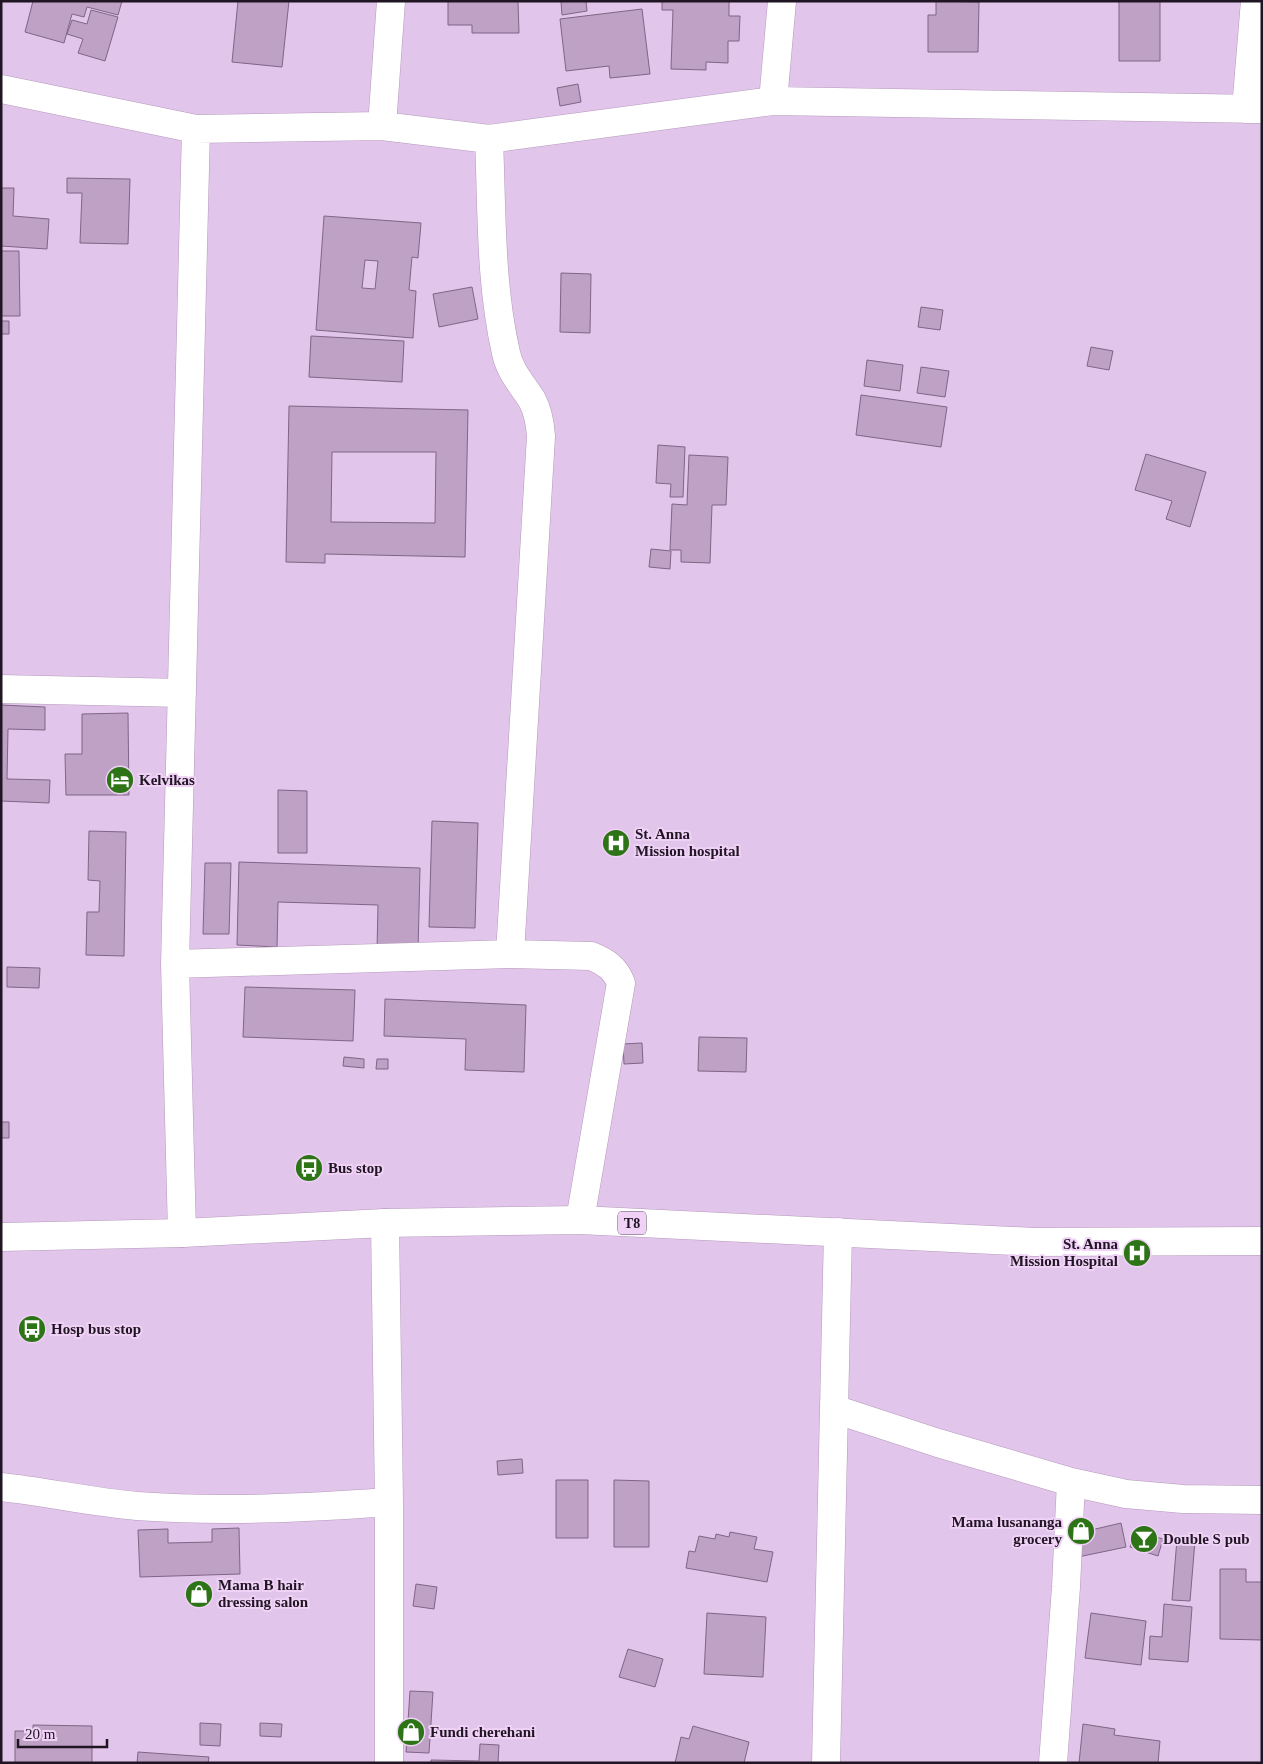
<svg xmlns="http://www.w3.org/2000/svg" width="1263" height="1764" viewBox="0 0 1263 1764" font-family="'Times New Roman',serif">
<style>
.building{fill:#bea1c5;stroke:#806586;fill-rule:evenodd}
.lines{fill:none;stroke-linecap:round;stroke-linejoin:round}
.minor-casing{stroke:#b599bc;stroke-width:29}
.highway-casing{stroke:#b599bc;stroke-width:29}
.minor{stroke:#fff;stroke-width:28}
.highway{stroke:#fff;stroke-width:28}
.labels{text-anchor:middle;stroke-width:4;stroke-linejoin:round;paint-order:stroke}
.shield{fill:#f0d2f7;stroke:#5e4e63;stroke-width:1}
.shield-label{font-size:14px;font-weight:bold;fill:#201523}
.poi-label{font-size:15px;font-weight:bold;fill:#201523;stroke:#f0d2f7;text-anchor:start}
</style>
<rect width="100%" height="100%" fill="#e2c5ea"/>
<path class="building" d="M33,1H122L118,15L87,7L84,17L72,14L64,43L25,32Z
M238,1H289L282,67L232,62Z
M448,1H518L519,33H472V25H448Z
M561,1H586L587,11L562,15Z
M662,1H729V16H740L739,41H728V63L706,62V70L671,69L673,10H662Z
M936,1L979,2L978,52H928V15H936Z
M1119,1H1160V61H1119Z
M642,9L650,74L610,78L609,66L566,71L560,19Z
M91,10L118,17L105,61L78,53L83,39L67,34L72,20L87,24Z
M578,84L581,102L560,106L557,88Z
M67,178L130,179L128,244L80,243L82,193H67Z
M1,188H14L13,216L49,219L47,249L1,246Z
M324,216L421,223L418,258L412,257L409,290L416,291L413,338L316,330ZM365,260L378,261L375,289L362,288Z
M1,251H19L20,316H1Z
M561,273L591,274L590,333L560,332Z
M472,287L478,319L439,327L433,294Z
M921,307L943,310L940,330L918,327Z
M1,321H9V334H1Z
M311,336L404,341L402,382L309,377Z
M1091,347L1113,351L1109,370L1087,366Z
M867,360L903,365L900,391L864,386Z
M921,367L949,371L945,397L917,393Z
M861,395L947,407L941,447L856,435Z
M289,406L468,410L465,557L325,554V563L286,562ZM332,452H436L435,523L331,522Z
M658,445L685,447L683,497H670L671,484L656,483Z
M1146,454L1206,472L1190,527L1166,519L1172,501L1135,490Z
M689,455L728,457L726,505H712L710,563L681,562V550H670L672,504L687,505Z
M651,549L671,551L670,569L649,567Z
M1,705L45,707V730L8,729L7,779L50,780L49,803L1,801Z
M128,713L129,795H66L65,754H82V714Z
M278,790L307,791V853H278Z
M432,821L478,823L475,928L429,927Z
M89,831L126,832L124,956L86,955L87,912H99L100,881L88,880Z
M239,862L420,868L418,951L377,950L378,905L278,902L277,947L237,945Z
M205,863H231L229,934H203Z
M7,967L40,968L39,988L7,987Z
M245,987L355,990L353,1041L243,1037Z
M385,999L526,1005L524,1072L465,1070L466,1039L384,1036Z
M699,1037L747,1038L746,1072L698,1071Z
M642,1043L643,1063L624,1064L623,1044Z
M344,1057L364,1059V1068L343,1066Z
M377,1059H388V1069H376Z
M1,1122H9V1138H1Z
M522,1459L523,1473L498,1475L497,1461Z
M556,1480H588V1538H556Z
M614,1480L649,1481V1547H614Z
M1121,1523L1126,1547L1078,1557L1074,1534Z
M239,1528L240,1574L140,1577L138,1530L168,1529V1543L212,1542V1529Z
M1135,1531L1163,1539L1158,1556L1130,1547Z
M730,1532L757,1537L754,1549L773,1552L767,1582L686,1568L689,1551L695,1552L699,1536L715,1539L716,1534L729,1537Z
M1177,1539L1195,1541L1190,1601L1172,1600Z
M1220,1569H1246V1582H1262V1640L1220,1639Z
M416,1584L437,1587L434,1609L413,1606Z
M1164,1604L1192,1607L1188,1662L1149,1659L1150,1636L1162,1637Z
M707,1613L766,1617L763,1677L704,1674Z
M1091,1613L1146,1621L1141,1665L1085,1658Z
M628,1649L663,1659L655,1687L619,1677Z
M410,1691L433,1692L429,1753L406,1752Z
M200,1723L221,1724L220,1746L200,1745Z
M260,1723L282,1724L281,1737L260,1736Z
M1083,1724L1115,1729L1114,1735L1160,1741L1158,1763H1079Z
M33,1725L92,1726V1763H15V1731H33Z
M693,1726L749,1742L744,1763H675L681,1737L689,1739Z
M480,1744L499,1745L498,1763H431V1760L479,1761Z
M138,1752L209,1757L208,1763H137Z"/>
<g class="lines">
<defs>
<path id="minor" d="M1,89L196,129L382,126L489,139L773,101L1262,109
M773,101L782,1
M1246,109L1255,1
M382,126L391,1
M489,139C492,211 490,283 506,353C510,372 522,384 532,400C538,411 540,423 541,436L510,954
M1,689L182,693
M175,964L510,954L591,956C606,962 615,968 621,983L580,1220
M385,1223L389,1502V1763
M182,1233L175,964L196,129
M834,1409L938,1443L1071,1482L1126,1494L1183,1499L1262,1500
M1,1487C47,1492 91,1502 137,1506C222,1512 305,1508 389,1502
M826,1763L838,1232
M1053,1763L1066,1587L1071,1482"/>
<path id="highway" d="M1,1237L182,1233L385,1223L580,1220L1034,1242L1262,1241"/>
</defs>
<use href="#minor" class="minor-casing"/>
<use href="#highway" class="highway-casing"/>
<use href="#minor" class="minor"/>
<use href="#highway" class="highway"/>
</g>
<defs>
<symbol id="hotel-disc" viewBox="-11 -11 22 22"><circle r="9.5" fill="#2d7416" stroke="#f0d2f7"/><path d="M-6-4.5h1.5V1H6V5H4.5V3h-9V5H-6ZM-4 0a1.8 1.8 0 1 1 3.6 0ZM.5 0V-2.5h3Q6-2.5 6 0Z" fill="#fff"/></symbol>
<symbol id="hospital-disc" viewBox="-11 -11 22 22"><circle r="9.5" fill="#2d7416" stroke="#f0d2f7"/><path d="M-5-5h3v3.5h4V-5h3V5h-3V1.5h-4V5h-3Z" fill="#fff"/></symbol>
<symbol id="bus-disc" viewBox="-11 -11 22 22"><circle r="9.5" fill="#2d7416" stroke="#f0d2f7"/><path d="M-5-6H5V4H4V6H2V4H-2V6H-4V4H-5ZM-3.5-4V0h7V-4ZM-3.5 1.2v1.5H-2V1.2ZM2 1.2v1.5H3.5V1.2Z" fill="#fff"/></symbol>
<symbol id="shop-disc" viewBox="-11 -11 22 22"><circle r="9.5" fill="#2d7416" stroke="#f0d2f7"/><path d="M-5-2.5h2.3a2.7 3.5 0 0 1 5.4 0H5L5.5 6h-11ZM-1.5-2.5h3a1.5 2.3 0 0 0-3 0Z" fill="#fff"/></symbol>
<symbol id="bar-disc" viewBox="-11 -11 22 22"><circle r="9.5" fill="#2d7416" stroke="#f0d2f7"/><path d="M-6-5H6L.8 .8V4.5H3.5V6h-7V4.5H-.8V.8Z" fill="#fff"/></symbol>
</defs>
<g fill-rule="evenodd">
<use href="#hotel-disc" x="104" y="764" width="32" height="32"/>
<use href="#hospital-disc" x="600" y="827" width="32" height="32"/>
<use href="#bus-disc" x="293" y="1152" width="32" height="32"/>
<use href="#hospital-disc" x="1121" y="1237" width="32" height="32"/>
<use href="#bus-disc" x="16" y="1313" width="32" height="32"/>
<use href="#shop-disc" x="1065" y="1515" width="32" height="32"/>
<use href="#bar-disc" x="1128" y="1523" width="32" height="32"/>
<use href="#shop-disc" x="183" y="1578" width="32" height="32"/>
<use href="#shop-disc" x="395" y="1716" width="32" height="32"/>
</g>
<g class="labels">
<rect class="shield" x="618" y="1211.5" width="28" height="23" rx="4"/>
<g class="shield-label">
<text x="632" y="1228">T8</text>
</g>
<g class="poi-label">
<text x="139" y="785">Kelvikas</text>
<text x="635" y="839">St. Anna<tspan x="635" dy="17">Mission hospital</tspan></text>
<text x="328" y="1173">Bus stop</text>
<text x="1118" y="1249" text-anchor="end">St. Anna<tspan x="1118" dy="17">Mission Hospital</tspan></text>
<text x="51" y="1334">Hosp bus stop</text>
<text x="1062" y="1527" text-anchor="end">Mama lusananga<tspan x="1062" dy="17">grocery</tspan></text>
<text x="1163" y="1544">Double S pub</text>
<text x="218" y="1590">Mama B hair<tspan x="218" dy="17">dressing salon</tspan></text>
<text x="430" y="1737">Fundi cherehani</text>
</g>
</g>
<rect width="1263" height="1764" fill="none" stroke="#201523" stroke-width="5"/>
<path d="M18 1739v8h89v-8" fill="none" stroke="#201523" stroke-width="2.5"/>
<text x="25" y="1739" font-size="15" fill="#201523" stroke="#f0d2f7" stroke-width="4" paint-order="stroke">20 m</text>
</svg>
